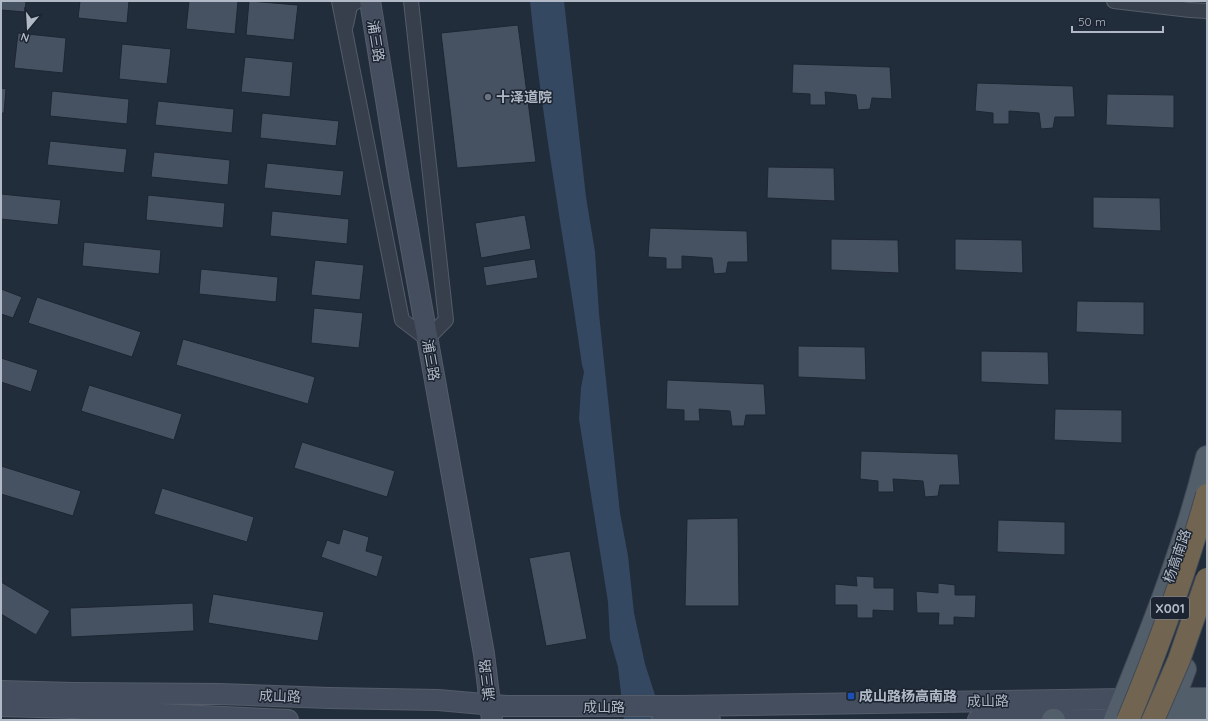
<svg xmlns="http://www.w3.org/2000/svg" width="1208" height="721" viewBox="0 0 1208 721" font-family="Quicksand,'Noto Sans SC',sans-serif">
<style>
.water{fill:#354862}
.building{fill:#465262;stroke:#1d2632}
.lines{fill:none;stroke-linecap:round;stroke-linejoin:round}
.street-casing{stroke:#545c69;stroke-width:16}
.secondary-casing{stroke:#545c69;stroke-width:22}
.primary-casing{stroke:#3f4854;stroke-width:24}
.street{stroke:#363f4b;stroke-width:14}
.secondary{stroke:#444e5e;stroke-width:20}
.primary{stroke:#535e6b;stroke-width:22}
.highway-bridge-casing{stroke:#414956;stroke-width:24;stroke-linecap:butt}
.highway-bridge{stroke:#716552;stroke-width:22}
.worship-dot{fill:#6b7280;stroke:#1b2430;stroke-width:1.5}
.transit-dot{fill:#1a4fb4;stroke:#1b2430;stroke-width:1.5}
.labels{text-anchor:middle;stroke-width:3;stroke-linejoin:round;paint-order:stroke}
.shield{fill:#1b2430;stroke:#848c9a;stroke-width:1}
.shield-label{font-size:13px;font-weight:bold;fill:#b1b9c7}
.street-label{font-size:14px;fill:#b1b9c7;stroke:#1b2430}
.poi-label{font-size:14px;font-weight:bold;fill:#b1b9c7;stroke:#1b2430;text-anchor:start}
</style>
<rect width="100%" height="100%" fill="#222d3b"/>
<path class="water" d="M530,1H564L586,197L595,252L599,314L620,513L628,556L634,613L645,664L663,720H624L618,667L610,639L608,602L579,419L581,388L584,372L582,365C565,243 542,123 530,1Z"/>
<path class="building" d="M1,1H26L25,12L1,10Z
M80,1H129L127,23L78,18Z
M189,1H238L235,34L186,29Z
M249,1L298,5L294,40L246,35Z
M518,25L536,162L457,168L441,33Z
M18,33L66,38L63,73L14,68Z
M122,44L171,49L167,84L119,79Z
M245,57L293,62L290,97L241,92Z
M793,64L890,67L892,99L872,98L870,109L858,110L856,95L825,92L826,105H810V94L792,93Z
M977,83L1073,86L1075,117H1055L1053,128L1041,129L1039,113L1009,111V124H993V113L975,111Z
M1,88L6,89L4,113H1Z
M52,91L129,99L127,124L50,116Z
M1107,94L1174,95V128L1106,125Z
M158,101L234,109L232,133L155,125Z
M262,113L339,121L336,146L260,138Z
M50,141L127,149L124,173L47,165Z
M154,152L230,160L228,185L151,177Z
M267,163L344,171L341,196L264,188Z
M768,167L834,168L835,201L767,198Z
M1,194L61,200L58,225L1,219Z
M148,195L225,203L223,228L146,220Z
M1093,197L1160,198L1161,231L1093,228Z
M272,211L349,219L347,244L270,236Z
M525,215L531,249L481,258L475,223Z
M650,228L747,231L748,262H728L726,273L714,274L712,258L682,256V269H666V258L648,257Z
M831,239L898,240L899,273L831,270Z
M955,239L1022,240L1023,273L955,270Z
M84,242L161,250L159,274L82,266Z
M535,259L538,278L486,286L483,267Z
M315,260L364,265L360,300L311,295Z
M201,269L278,277L276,302L199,294Z
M1,289L22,297L13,318L1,314Z
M37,297L141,332L132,357L28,323Z
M1077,301L1144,302V335L1076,332Z
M314,308L363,313L359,348L311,343Z
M183,339L315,377L308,404L176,365Z
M798,346L865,347L866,380L798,377Z
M981,351L1048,352L1049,385L981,382Z
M1,358L38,370L31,392L1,382Z
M667,380L764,384L766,415H746L744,426H732L730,411L699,409L700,421H684V410L666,409Z
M89,385L182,414L174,440L81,411Z
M1055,409L1122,410V443L1054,440Z
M302,442L395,471L387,497L294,468Z
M861,451L958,454L960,485H940L938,496L925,497L923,481L893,479L894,492H878V481L860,479Z
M1,466L81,491L73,516L1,494Z
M162,488L254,517L247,542L154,514Z
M738,518L739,606H685L687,519Z
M998,520L1065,522V555L997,552Z
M343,529L369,537L366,551L383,556L377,577L321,557L327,540L339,544Z
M570,551L587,639L546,646L529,558Z
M856,576L874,577V588H894V611L873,610V618H857V605H835V584L857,586Z
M1,582L50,611L36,635L1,614Z
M938,583L955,585V595H976L975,618L954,617V625H938L939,613H917L916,591L938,593Z
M213,594L324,612L318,641L208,623Z
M193,603L194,631L71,637L70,608Z"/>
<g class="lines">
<defs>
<path id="street" d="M339,1L402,320L427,339L446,320L411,1
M1114,1L1190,10L1207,11
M346,25L350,6L357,1"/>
<path id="secondary" d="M370,1L399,180L484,654L492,720
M1,691L73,693L219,694L329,698L438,700L506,706H679L1124,699
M1,706L73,708L117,712L288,720
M662,720H710
M978,720H1115"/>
<path id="primary" d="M1124,699H1207
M1053,720H1054
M1115,720C1150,634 1185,547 1207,457
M1115,720L1207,719
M1166,720L1185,669"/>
</defs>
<use href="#street" class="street-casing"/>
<use href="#secondary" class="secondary-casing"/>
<use href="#primary" class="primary-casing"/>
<use href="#street" class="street"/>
<use href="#secondary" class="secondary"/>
<use href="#primary" class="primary"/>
<defs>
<path id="highway-bridge" d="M1128,720C1158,648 1186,570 1207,495
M1153,720L1179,660L1207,579"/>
</defs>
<use href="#highway-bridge" class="highway-bridge-casing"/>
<use href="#highway-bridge" class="highway-bridge"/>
</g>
<circle class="worship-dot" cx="488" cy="97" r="4"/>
<rect class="transit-dot" x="847" y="692" width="8" height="8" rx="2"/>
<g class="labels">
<rect class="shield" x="1151" y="597" width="38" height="22" rx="3"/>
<g class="shield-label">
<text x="1170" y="613">X001</text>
</g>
<g class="street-label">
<text transform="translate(376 41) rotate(81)" y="5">浦三路</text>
<text transform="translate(431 360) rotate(80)" y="5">浦三路</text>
<text transform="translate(1177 556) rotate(-71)" y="5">杨高南路</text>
<text transform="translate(487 680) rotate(-97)" y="5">浦三路</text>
<text transform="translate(280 696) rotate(2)" y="5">成山路</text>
<text transform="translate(988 701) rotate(-1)" y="5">成山路</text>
<text x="604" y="712">成山路</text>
</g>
<g class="poi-label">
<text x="496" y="102">十泽道院</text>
<text x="859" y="701">成山路杨高南路</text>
</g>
</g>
<rect width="1208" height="721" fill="none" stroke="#b1b9c7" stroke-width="4"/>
<g transform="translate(28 28) rotate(198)" stroke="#1b2430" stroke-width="3" paint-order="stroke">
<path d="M0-3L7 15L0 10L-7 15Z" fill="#b1b9c7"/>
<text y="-6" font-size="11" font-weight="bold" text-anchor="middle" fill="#b1b9c7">N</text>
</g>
<path d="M1072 26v6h91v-6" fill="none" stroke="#b1b9c7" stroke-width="2"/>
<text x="1078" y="26" font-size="12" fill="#b1b9c7" stroke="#1b2430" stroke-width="3" paint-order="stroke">50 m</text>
</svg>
